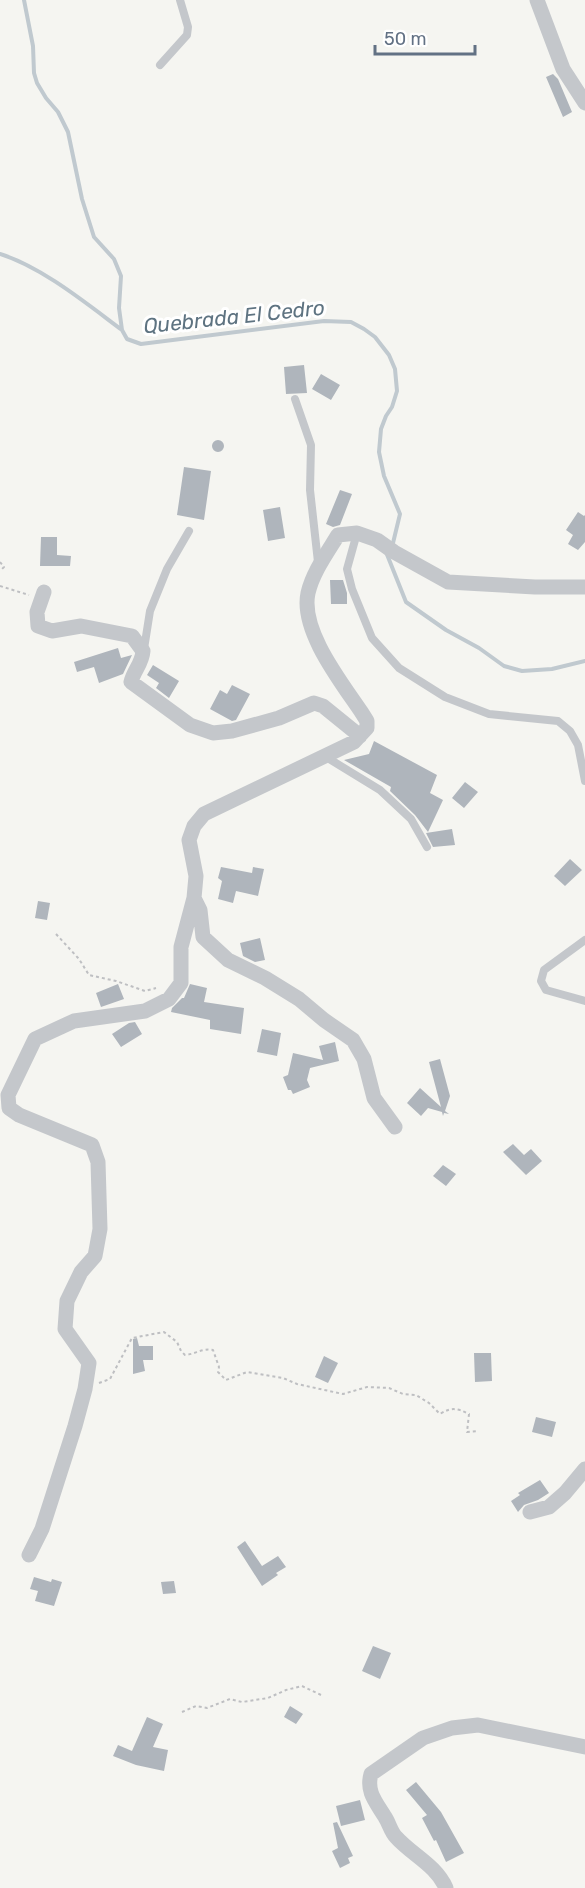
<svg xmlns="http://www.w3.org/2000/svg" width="585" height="1888" viewBox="0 0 585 1888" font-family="Rubik,sans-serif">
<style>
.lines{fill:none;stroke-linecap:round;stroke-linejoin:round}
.stream{stroke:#c0c9cf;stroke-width:4}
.building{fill:#afb5bc}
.path{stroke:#bebfc2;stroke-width:2;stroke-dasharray:3 3;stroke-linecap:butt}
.service{stroke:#c4c7cb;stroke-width:8}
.minor{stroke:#c4c7cb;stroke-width:15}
.labels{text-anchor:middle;stroke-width:6;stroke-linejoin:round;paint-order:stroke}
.water-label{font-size:21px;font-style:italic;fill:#5e7381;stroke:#fff}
</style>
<rect width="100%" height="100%" fill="#f5f5f1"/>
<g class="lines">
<path class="stream" d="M24,0L33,46L34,73L37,83L46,98L58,112L68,132L82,199L94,237L114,259L121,276L119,308L122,330L127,339L141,344L324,321L351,322L364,329L375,337L389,355L395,369L397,391L392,407L386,416L381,429L379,452L384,476L400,514L393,543
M0,254C42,267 87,304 122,330
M386,552L406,602L446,630L479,648L504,666L522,671L552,669L585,661"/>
</g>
<path class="building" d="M553,74L558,79L572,112L563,117L546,77Z
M304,365L307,393L286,394L284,367Z
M321,374L340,385L331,400L312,389Z
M212 446a6 6 0 1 1 12 0a6 6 0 1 1-12 0Z
M184,467L211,471L204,520L177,515Z
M340,490L352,494L340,525L333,527L326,524Z
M280,507L285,538L268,541L263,510Z
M578,512L584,516L585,515V542L578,550L568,544L573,535L566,530Z
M41,537H57V555L71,556L70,566H40Z
M330,580H343L347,593V604H331Z
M118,648L121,658L132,655L123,674L99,683L94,667L77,672L74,662Z
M153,665L179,681L169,698L156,688L159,683L147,675Z
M232,685L250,694L236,720L232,721L210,709L220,690L227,694Z
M374,741L437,775L430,793L443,800L428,832L415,815L390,791L391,787L344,760L369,754Z
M465,782L478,792L464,808L452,798Z
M452,829L455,845L433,847L426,833Z
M570,859L582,870L565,886L554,876Z
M221,867L252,873L253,867L264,869L258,896L236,891L233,903L218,899L222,881L218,878Z
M38,901L50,903L47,920L35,918Z
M260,938L265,960L255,962L243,956L240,943Z
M118,984L124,999L101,1007L96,993Z
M190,984L207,988L204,1002L244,1008L241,1034L210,1029V1020L171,1012L172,1008L182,998H184Z
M135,1022L142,1034L121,1047L112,1034L129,1023Z
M262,1029L281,1033L277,1056L257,1052Z
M335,1042L339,1061L310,1068L307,1080L310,1087L293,1094L291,1090H288L283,1077L288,1075L293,1053L323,1060L319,1046Z
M440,1059L450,1096L445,1111L449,1114L444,1113L443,1116L442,1112L428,1108L421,1116L407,1103L420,1088L441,1107L429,1062Z
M513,1144L524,1155L531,1149L542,1161L526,1175L503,1152Z
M443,1165L456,1174L446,1186L433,1176Z
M137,1338L139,1346H153V1360H143L145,1371L133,1374V1339Z
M474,1353H491L492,1381L475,1382Z
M324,1356L338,1363L328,1383L315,1377Z
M536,1417L556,1422L552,1437L532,1432Z
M540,1480L549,1493L538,1500L524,1505L518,1512L511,1501L520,1495L518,1493Z
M245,1541L262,1566L278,1556L286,1567L276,1573L278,1575L262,1586L237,1547Z
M34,1577L51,1582L52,1579L62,1582L54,1606L35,1601L38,1591L30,1589Z
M174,1581L176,1593L163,1594L161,1582Z
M373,1646L391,1653L380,1679L362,1671Z
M290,1706L303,1714L296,1724L284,1717Z
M147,1717L163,1724L153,1747L168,1750L164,1771L136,1765L113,1756L118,1745L132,1751Z
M416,1782L441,1812L464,1853L446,1862L436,1840L434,1841L422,1818L427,1815L406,1790Z
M360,1800L365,1820L341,1826L336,1806Z
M337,1822L353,1856L348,1858L350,1863L340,1868L332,1851L338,1848L333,1823Z"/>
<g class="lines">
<path class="path" d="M0,562L4,567L0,571
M0,586L29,595
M56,934L79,959L89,975L116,981L145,991L156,988
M99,1383L110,1379L132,1338L164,1332L177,1342L181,1351L185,1355C196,1354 202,1348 213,1350L219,1367L218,1372L226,1380L247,1372L283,1378L297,1384L343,1394L367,1387L389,1388L403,1394L416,1395L429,1403L440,1414C451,1407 457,1408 469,1414L467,1432L478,1431
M182,1712L196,1706L207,1708L230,1699L242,1702L268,1698L286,1690L302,1686L321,1695"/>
<path class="service" d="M160,65L187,35L188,27L180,0
M295,399L311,445L310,490L318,562
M357,533L347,569L352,589L372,638L399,668L445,697L489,714L558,721L570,731L578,745L585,781
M144,649L150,611L167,569L189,531
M326,757L380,790L411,819L427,847
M585,940L544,970L541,981L546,990L585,1001"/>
<path class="minor" d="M537,0L563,69L585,103
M44,592L37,612L38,626L52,631L81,626L132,636L143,651C142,664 134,670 131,682L190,725L213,733L232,731L279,718L314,703L323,706L360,736
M194,898L200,910L203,937L228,960L265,978L299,999L324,1020L353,1040L364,1059L374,1098L395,1127
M530,1512L549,1507L565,1493L585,1469
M29,1555L42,1529L75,1426L85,1389L89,1363L65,1329L67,1301L81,1272L95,1256L100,1229L98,1162L92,1145L19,1115L9,1108L8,1095L35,1039L74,1021L145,1011L169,999L181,983V947L194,898L196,876L189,840L194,826L204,814L354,742L367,728V721L362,713C342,683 300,631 308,593C313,572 327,553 338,535L357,533L377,540L394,552L448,582L535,587H585
M446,1888C436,1865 412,1855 396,1837C391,1832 389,1823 385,1817C376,1802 366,1792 371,1774L423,1738L452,1728L478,1725L585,1747"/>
</g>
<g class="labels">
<g class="water-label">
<text transform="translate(234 317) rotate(-6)" y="7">Quebrada El Cedro</text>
</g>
</g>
<path d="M375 45v9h100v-9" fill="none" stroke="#627184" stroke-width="3"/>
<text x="384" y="45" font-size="18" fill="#627184" stroke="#ffffff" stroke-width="4.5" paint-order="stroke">50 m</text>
</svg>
